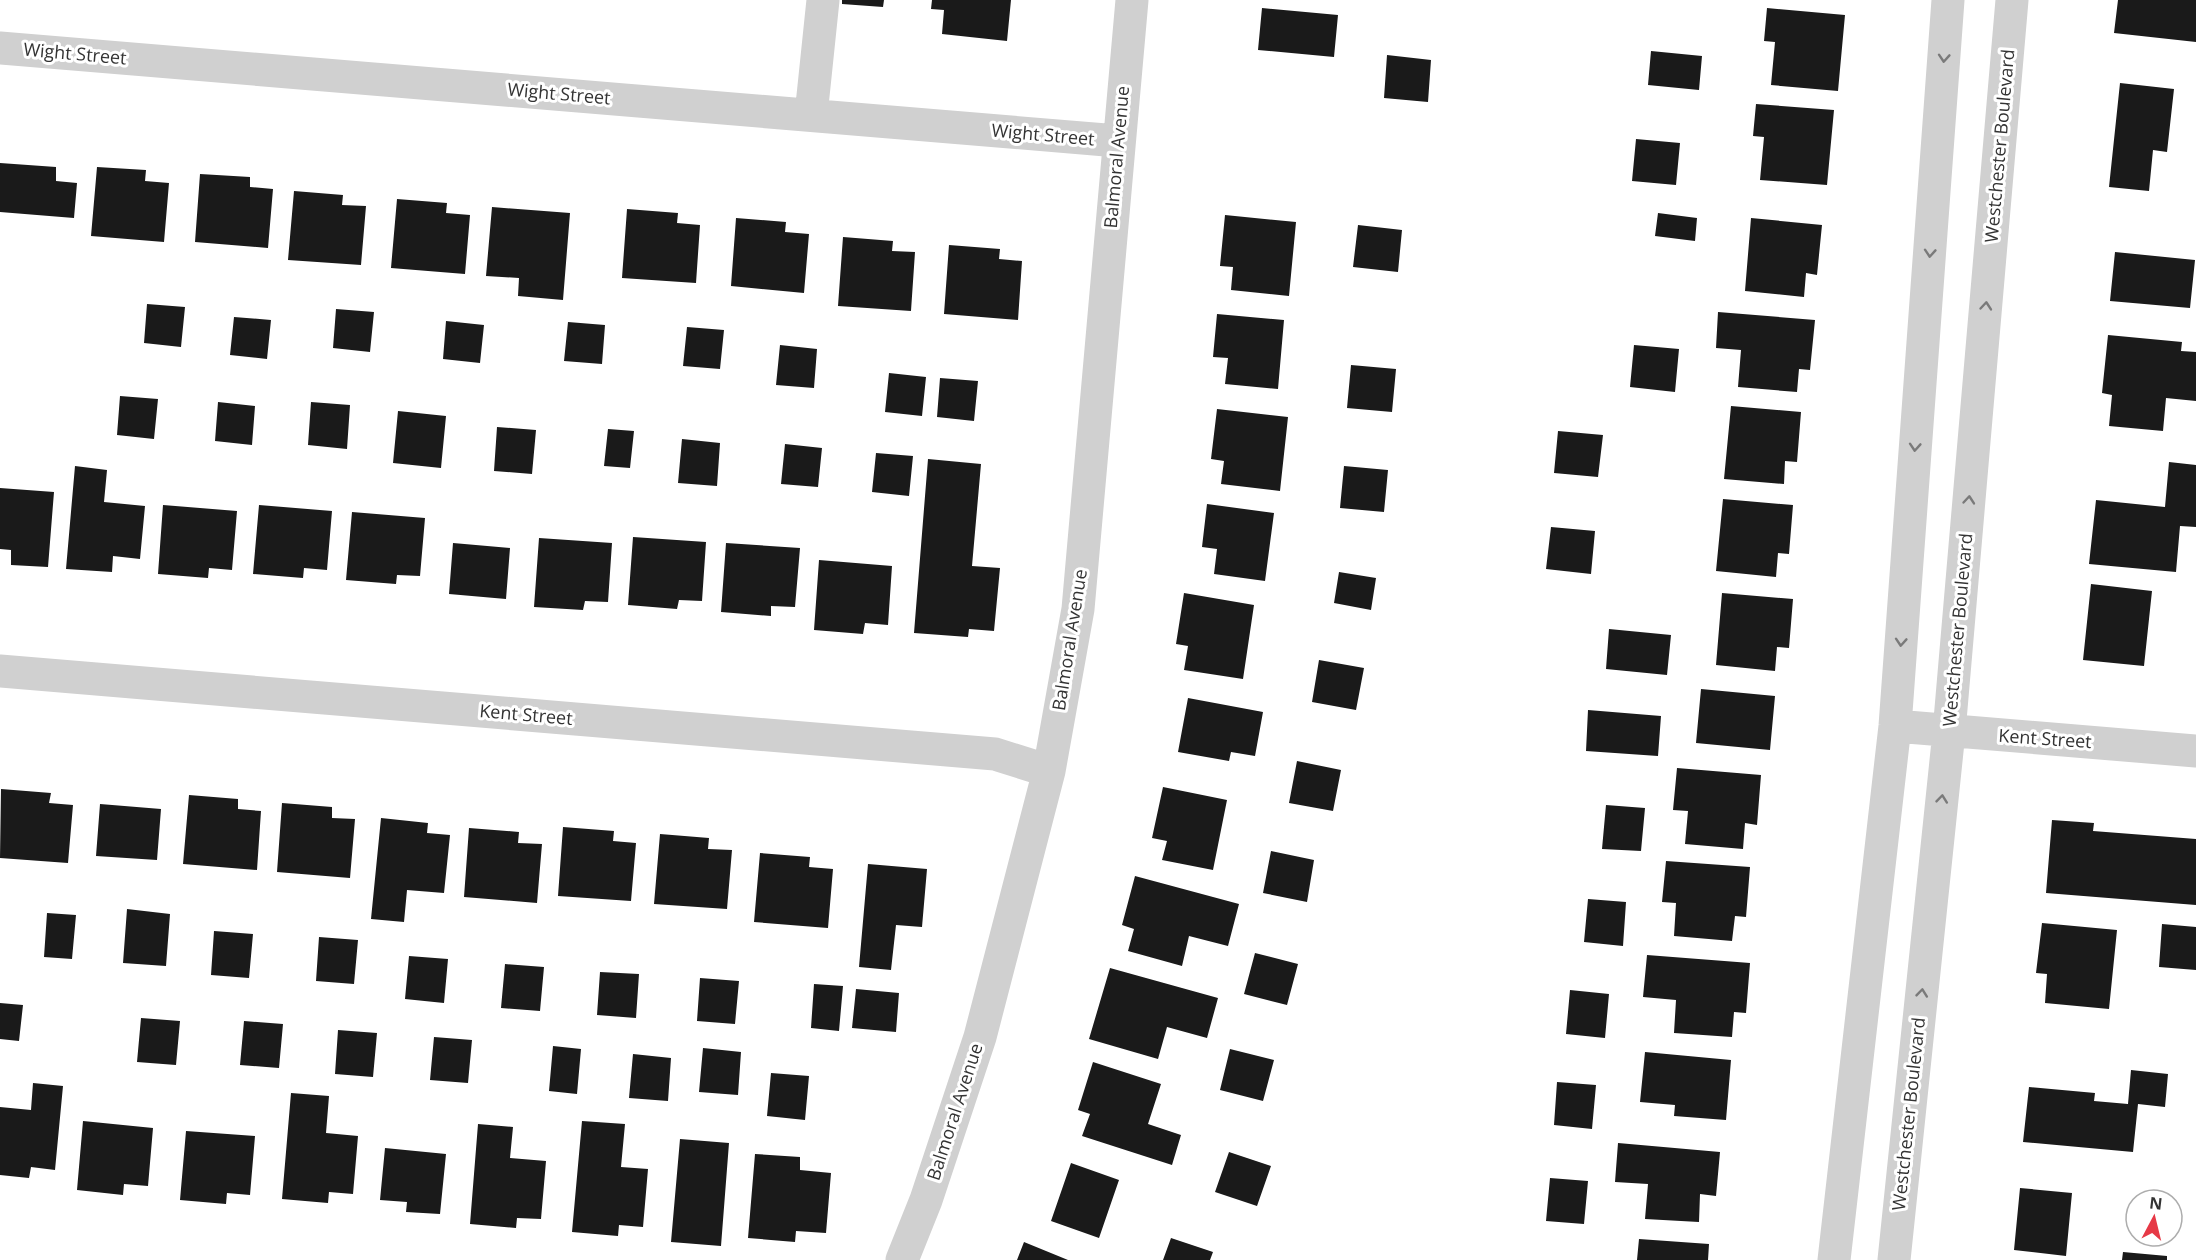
<svg xmlns="http://www.w3.org/2000/svg" width="2196" height="1260" viewBox="0 0 2196 1260" font-family="'Open Sans',sans-serif">
<style>
.building{fill:#1a1a1a}
.lines{fill:none;stroke-linecap:round;stroke-linejoin:round}
.minor{stroke:#d0d0d0;stroke-width:33}
.oneway{stroke:#7a7a7a}
.labels{text-anchor:middle;stroke-width:6;stroke-linejoin:round;paint-order:stroke}
.street-label{font-size:18px;fill:#333;stroke:#fff}
</style>
<rect width="100%" height="100%" fill="#fff"/>
<path class="building" d="M842,0H884L883,7L842,4Z
M932,0H1011L1007,41L942,34L944,10L931,9Z
M2118,0H2196V42L2114,33Z
M1262,8L1338,15L1334,57L1258,50Z
M1767,8L1845,15L1838,91L1771,85L1775,42L1764,41Z
M1651,51L1702,56L1699,90L1648,85Z
M1387,55L1431,60L1428,102L1384,98Z
M2120,83L2174,89L2167,152L2153,150L2149,191L2109,187Z
M1756,104L1834,110L1827,185L1760,180L1764,137L1753,136Z
M1636,139L1680,143L1676,185L1632,181Z
M0,163L56,167V181L77,183L74,218L0,212Z
M97,167L146,170L145,181L169,183L164,242L91,236Z
M200,174L250,177V187L273,189L268,248L195,242Z
M294,191L343,195L342,205L366,206L361,265L288,260Z
M397,199L447,203L446,213L470,215L465,274L391,268Z
M492,207L570,213L563,300L518,296L519,278L486,276Z
M627,209L678,213L677,223L700,225L696,283L622,278Z
M1658,213L1697,218L1695,241L1655,236Z
M1225,215L1296,222L1289,296L1231,290L1233,267L1220,266Z
M736,218L786,222L785,232L809,234L804,293L731,286Z
M1751,218L1822,225L1817,275L1806,273L1804,297L1745,291Z
M1358,225L1402,230L1398,272L1353,267Z
M843,237L893,241L892,251L915,252L911,311L838,306Z
M949,245L1000,249L999,259L1022,261L1018,320L944,314Z
M2115,252L2195,260L2190,308L2110,301Z
M147,304L185,307L181,347L144,343Z
M336,309L374,312L370,352L333,348Z
M1718,312L1815,320L1810,370L1799,369L1797,392L1738,387L1741,350L1716,348Z
M1217,314L1284,320L1278,389L1225,384L1228,358L1213,357Z
M234,317L271,320L267,359L230,355Z
M446,321L484,325L480,363L443,359Z
M568,322L605,325L602,364L564,361Z
M687,327L724,330L720,369L683,366Z
M2108,335L2182,342L2181,351L2196,352V401L2166,398L2163,431L2109,426L2112,395L2102,393Z
M780,345L817,349L814,388L776,385Z
M1634,345L1679,349L1675,392L1630,387Z
M1351,365L1396,369L1392,412L1347,408Z
M889,373L926,377L922,416L885,412Z
M940,378L978,381L974,421L937,417Z
M120,396L158,399L154,439L117,435Z
M218,402L255,406L252,445L215,441Z
M311,402L350,405L347,449L308,445Z
M1731,406L1801,412L1797,462L1785,461L1784,484L1724,479Z
M1217,409L1288,417L1280,491L1221,484L1224,461L1211,459Z
M398,411L446,416L441,468L393,463Z
M497,427L536,430L532,474L494,471Z
M608,429L634,431L630,468L604,466Z
M1558,431L1603,435L1598,477L1554,473Z
M682,439L720,443L717,486L678,483Z
M785,444L822,448L818,487L781,484Z
M876,453L913,456L909,496L872,492Z
M928,459L981,464L972,566L1000,568L994,631L969,629L968,637L914,633Z
M2169,462L2196,465V527L2180,526L2176,572L2089,564L2096,500L2165,507Z
M75,466L107,470L104,502L145,506L140,559L113,556L112,572L66,569Z
M1344,466L1388,470L1384,512L1340,508Z
M0,488L54,492L48,567L11,565V550L0,549Z
M1723,499L1793,505L1789,554L1778,553L1776,577L1716,571Z
M1207,504L1274,513L1265,581L1214,574L1217,549L1202,547Z
M163,505L237,511L232,570L209,568L208,578L158,574Z
M259,505L332,511L327,570L304,568L303,578L253,574Z
M352,512L425,518L420,576L397,575L396,584L346,580Z
M1551,527L1595,531L1591,574L1546,569Z
M633,537L706,542L702,601L679,600L677,609L628,605Z
M539,538L612,543L608,602L585,601L583,610L534,607Z
M453,543L510,548L506,599L449,594Z
M726,543L800,548L795,607L771,606V616L721,612Z
M819,560L892,566L888,625L865,623L863,634L814,630Z
M1339,572L1376,578L1371,610L1334,603Z
M2091,584L2152,591L2144,666L2083,660Z
M1184,593L1254,605L1243,679L1184,670L1188,646L1176,644Z
M1722,593L1793,599L1789,648L1777,647L1775,671L1716,665Z
M1609,629L1671,635L1667,675L1606,669Z
M1319,660L1364,668L1356,710L1312,702Z
M1701,689L1775,696L1770,750L1696,743Z
M1188,698L1263,712L1255,756L1231,752L1229,761L1178,752Z
M1588,710L1661,716L1658,756L1586,751Z
M1297,761L1341,770L1333,811L1289,803Z
M1677,768L1761,775L1757,825L1745,823L1743,849L1685,844L1688,811L1673,810Z
M1163,787L1227,800L1213,870L1162,860L1167,841L1152,838Z
M1,789L51,793L49,803L73,805L68,863L0,858Z
M189,795L238,799V809L261,811L257,870L183,864Z
M282,803L332,807V818L355,819L350,878L277,872Z
M100,804L161,809L157,860L96,856Z
M1606,805L1645,808L1641,851L1602,849Z
M381,818L428,823L427,833L450,835L444,893L407,890L404,922L371,919Z
M2052,820L2094,823L2093,831L2196,839V905L2046,893Z
M563,827L614,831L613,841L636,843L631,901L558,896Z
M469,828L519,832L518,843L542,844L537,903L464,897Z
M660,834L709,838L708,849L732,850L727,909L654,904Z
M1271,851L1314,860L1307,902L1263,893Z
M760,853L810,857L809,867L833,869L828,928L754,922Z
M1666,861L1750,867L1746,917L1735,916L1732,941L1674,936L1676,903L1662,902Z
M868,864L927,869L922,927L896,925L891,970L859,967Z
M1135,876L1239,904L1228,946L1189,936L1182,966L1128,951L1134,929L1122,925Z
M1588,899L1626,902L1623,946L1584,942Z
M127,909L170,914L166,966L123,963Z
M47,913L76,915L72,959L44,957Z
M2042,923L2117,930L2109,1009L2045,1003L2047,974L2036,973Z
M2162,924L2196,927V970L2159,967Z
M214,931L253,934L249,978L211,975Z
M319,937L358,940L354,984L316,981Z
M1255,953L1298,964L1287,1005L1244,994Z
M1647,955L1750,963L1746,1013L1734,1012L1732,1037L1674,1033L1676,1000L1643,997Z
M409,956L448,959L444,1003L405,999Z
M505,964L544,967L540,1011L501,1008Z
M1110,968L1218,998L1207,1038L1167,1027L1158,1059L1089,1039Z
M600,972L639,974L636,1018L597,1015Z
M700,978L739,981L735,1024L697,1021Z
M814,984L843,986L839,1031L811,1028Z
M856,989L899,993L896,1032L852,1028Z
M1570,990L1609,994L1605,1038L1566,1034Z
M0,1003L23,1005L19,1041L0,1039Z
M141,1018L180,1021L176,1065L137,1062Z
M244,1021L283,1024L279,1068L240,1065Z
M338,1030L377,1033L373,1077L335,1074Z
M434,1037L472,1040L468,1083L430,1080Z
M553,1046L581,1049L577,1094L549,1091Z
M703,1048L741,1052L738,1095L699,1092Z
M1230,1049L1274,1060L1263,1101L1220,1090Z
M1645,1052L1731,1060L1726,1120L1674,1116L1675,1105L1640,1102Z
M633,1054L671,1058L668,1101L629,1098Z
M1093,1062L1161,1084L1148,1124L1181,1135L1172,1165L1082,1136L1090,1114L1078,1110Z
M2131,1070L2168,1074L2165,1107L2138,1104L2133,1152L2023,1142L2029,1087L2095,1093L2094,1101L2128,1104Z
M771,1073L809,1076L805,1120L767,1116Z
M1557,1082L1596,1085L1592,1129L1554,1125Z
M33,1083L63,1086L55,1170L31,1167L29,1178L0,1175V1107L31,1110Z
M291,1093L329,1096L326,1133L358,1136L353,1194L329,1192L328,1203L282,1199Z
M83,1121L153,1128L148,1186L124,1184L123,1195L77,1190Z
M582,1121L625,1124L621,1167L648,1169L643,1227L619,1225L618,1236L572,1232Z
M478,1124L513,1127L510,1158L546,1161L541,1219L517,1218L516,1228L470,1224Z
M186,1131L255,1136L250,1195L227,1193L226,1204L180,1200Z
M680,1139L729,1143L721,1246L671,1242Z
M1618,1143L1720,1152L1716,1196L1700,1194L1699,1222L1645,1219L1648,1184L1615,1182Z
M385,1148L446,1154L440,1214L406,1212L407,1202L380,1200Z
M1229,1152L1271,1166L1257,1206L1215,1192Z
M755,1154L800,1157V1170L831,1173L826,1233L796,1231L795,1242L748,1238Z
M1071,1163L1119,1180L1099,1238L1051,1221Z
M1550,1178L1588,1181L1584,1224L1546,1221Z
M2020,1188L2072,1193L2066,1256L2014,1250Z
M1171,1238L1213,1252L1210,1260H1163Z
M1639,1239L1709,1244L1708,1260H1637Z
M1024,1242L1068,1260H1017Z
M2123,1252L2167,1256V1260H2122Z"/>
<g class="lines">
<path class="minor" d="M0,48L1118,141
M811,115L823,0
M0,671L995,754L1049,771
M1895,726L2196,751
M902,1260L926,1200L980,1037L1049,771L1078,609L1132,0
M1834,1260L1895,726L1948,0
M1894,1260L1949,732L2012,0"/>
</g>
<defs><path id="oneway-chevron" d="M-2-3.5L2.5 0L-2 3.5" fill="none" stroke-width="1.6" stroke-linecap="round" stroke-linejoin="round" transform="scale(1.5)"/></defs>
<g class="oneway">
<use href="#oneway-chevron" transform="translate(1944 58) rotate(94)"/>
<use href="#oneway-chevron" transform="translate(1930 253) rotate(94)"/>
<use href="#oneway-chevron" transform="translate(1986 306) rotate(-85)"/>
<use href="#oneway-chevron" transform="translate(1915 447) rotate(94)"/>
<use href="#oneway-chevron" transform="translate(1969 500) rotate(-85)"/>
<use href="#oneway-chevron" transform="translate(1901 642) rotate(94)"/>
<use href="#oneway-chevron" transform="translate(1942 799) rotate(-84)"/>
<use href="#oneway-chevron" transform="translate(1922 993) rotate(-84)"/>
</g>
<g class="labels">
<g class="street-label">
<text transform="translate(75 54) rotate(5)" y="6">Wight Street</text>
<text transform="translate(559 94) rotate(5)" y="6">Wight Street</text>
<text transform="translate(1043 135) rotate(5)" y="6">Wight Street</text>
<text transform="translate(2000 146) rotate(-85)" y="6">Westchester Boulevard</text>
<text transform="translate(1117 157) rotate(-85)" y="6">Balmoral Avenue</text>
<text transform="translate(1958 630) rotate(-85)" y="6">Westchester Boulevard</text>
<text transform="translate(1070 640) rotate(-81)" y="6">Balmoral Avenue</text>
<text transform="translate(526 715) rotate(5)" y="6">Kent Street</text>
<text transform="translate(2045 739) rotate(4)" y="6">Kent Street</text>
<text transform="translate(955 1112) rotate(-72)" y="6">Balmoral Avenue</text>
<text transform="translate(1909 1114) rotate(-84)" y="6">Westchester Boulevard</text>
</g>
</g>
<g transform="translate(2154 1218) rotate(7)"><circle r="28" fill="#ffffff" stroke="#adadad" stroke-width="1.5"/>
<path d="M0-4.5L10 22L0 15L-10 22Z" fill="#e63946"/>
<text y="-9" font-size="16" font-weight="bold" text-anchor="middle" fill="#333333">N</text>
</g>
</svg>
